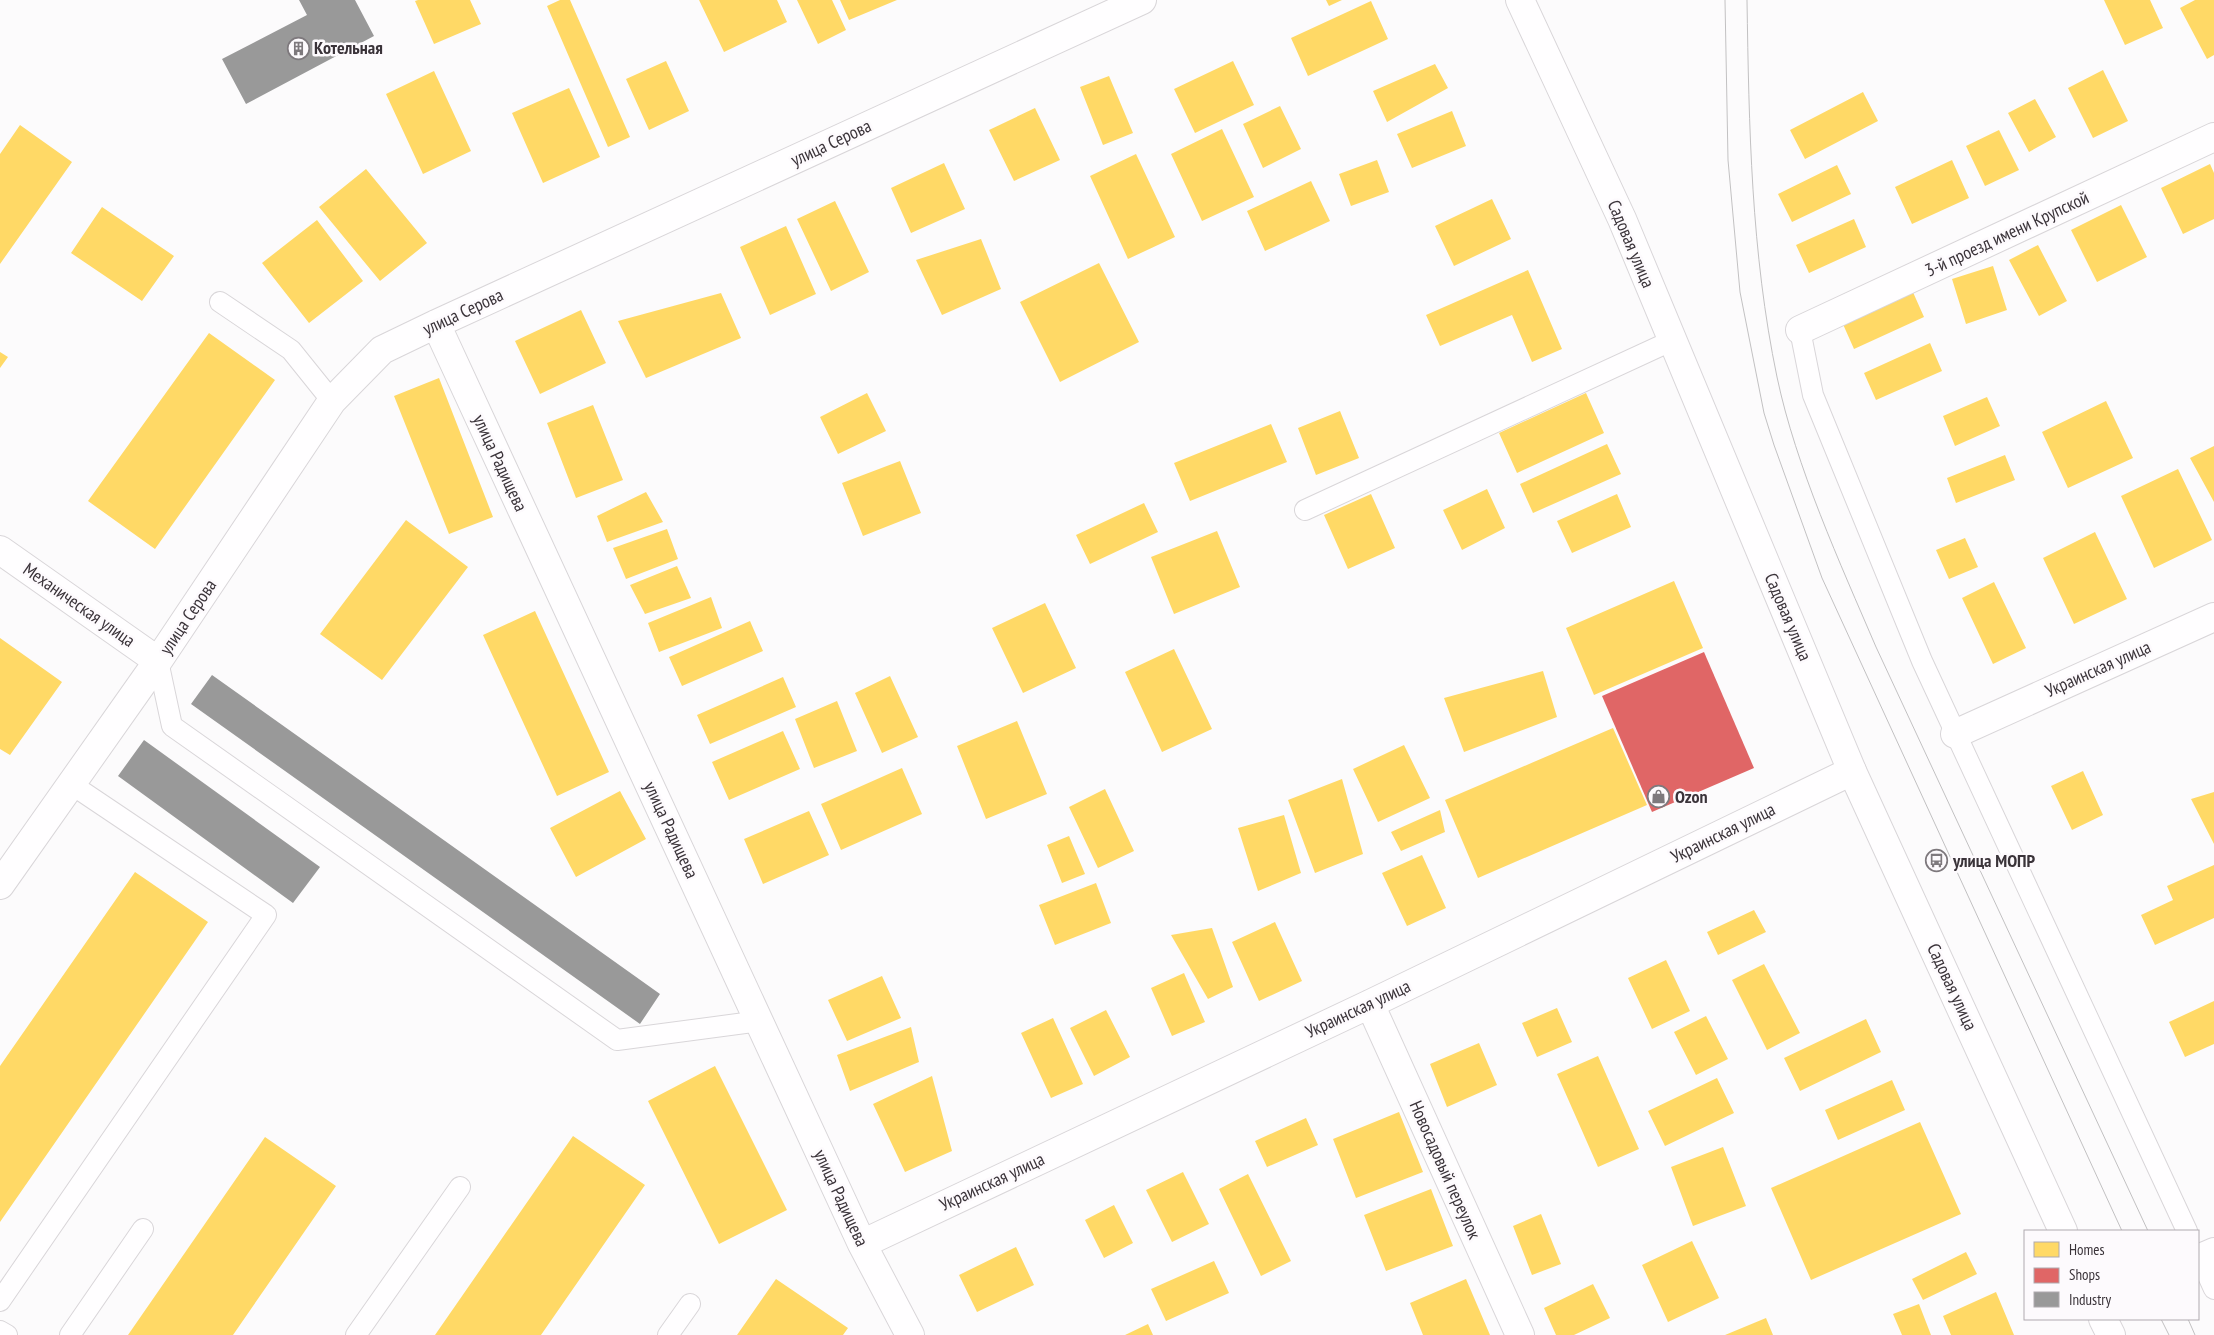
<svg xmlns="http://www.w3.org/2000/svg" width="2214" height="1335" viewBox="0 0 2214 1335" font-family="'PT Sans Narrow',sans-serif">
<style>
.homes{fill:#ffd966}
.shops{fill:#e06666}
.industry{fill:#999}
.lines{fill:none;stroke-linecap:round;stroke-linejoin:round}
.lane-casing{stroke:#d9d6d9;stroke-width:22}
.street-casing{stroke:#d9d6d9;stroke-width:30}
.secondary-casing{stroke:#d9d6d9;stroke-width:30}
.lane{stroke:#fffeff;stroke-width:20}
.street{stroke:#fffeff;stroke-width:28}
.secondary{stroke:#fffeff;stroke-width:28}
.tram{stroke:#c2c1c2;stroke-width:1}
.labels{text-anchor:middle;stroke-width:5;stroke-linejoin:round;paint-order:stroke}
.poi-label{font-size:18px;font-weight:bold;fill:#3a3339;stroke:#fdfafd;text-anchor:start}
.street-label{font-size:18px;fill:#3a3339;stroke:#fdfafd}
</style>
<rect width="100%" height="100%" fill="#fcfbfc"/>
<path class="homes" d="M418,0H470L481,24L434,44L415,1Z
M560,0H570L630,137L608,147L547,6Z
M699,0H777L787,22L724,52Z
M797,0H832L846,30L818,44Z
M840,0H897L849,20Z
M1326,0H1342L1329,6Z
M2104,0H2150L2163,28L2125,45Z
M2195,0H2214V55L2207,59L2180,8Z
M1371,1L1388,39L1308,76L1291,38Z
M666,61L689,111L649,130L626,79Z
M1233,61L1254,105L1195,133L1174,89Z
M1435,64L1448,88L1387,122L1373,91Z
M2103,70L2128,121L2093,138L2068,88Z
M434,71L471,151L423,174L386,94Z
M1109,76L1133,133L1103,145L1080,87Z
M569,88L600,157L543,183L512,113Z
M1863,92L1878,121L1805,159L1790,130Z
M2035,99L2056,137L2029,152L2008,113Z
M1280,106L1301,149L1263,168L1243,124Z
M1035,108L1060,160L1014,181L989,130Z
M1452,111L1466,146L1412,168L1397,134Z
M20,125L72,162L0,264V154Z
M1222,129L1254,197L1202,221L1171,154Z
M1999,130L2019,170L1985,186L1966,146Z
M1136,154L1175,237L1128,259L1090,176Z
M1377,160L1389,192L1351,206L1339,174Z
M1952,160L1969,198L1912,224L1895,187Z
M944,163L965,209L911,233L891,188Z
M2210,164L2214,173V219L2183,234L2161,188Z
M1837,165L1851,194L1792,222L1778,194Z
M366,169L427,243L380,281L319,207Z
M1311,181L1330,221L1265,251L1247,211Z
M1492,199L1511,239L1454,266L1435,226Z
M835,201L869,272L831,291L797,219Z
M2121,205L2147,257L2097,282L2071,230Z
M102,207L174,256L142,301L71,253Z
M1854,219L1866,247L1809,273L1796,245Z
M317,220L363,281L309,323L262,263Z
M786,226L816,294L770,315L740,247Z
M981,239L1001,289L942,315L916,260Z
M2038,245L2067,301L2039,316L2009,260Z
M1099,263L1139,342L1060,382L1020,302Z
M1993,266L2007,310L1966,324L1952,279Z
M1528,270L1562,349L1532,362L1512,315L1440,346L1426,315Z
M1912,290L1924,317L1854,349L1842,322Z
M721,293L741,338L646,378L618,321Z
M581,310L606,363L540,394L515,341Z
M209,333L275,380L155,549L88,501Z
M1930,343L1942,371L1876,400L1864,373Z
M0,352L8,357L0,368Z
M439,378L493,517L449,534L394,396Z
M867,393L886,431L838,454L820,417Z
M1586,393L1604,433L1517,473L1499,433Z
M1987,397L2000,426L1955,446L1943,416Z
M2106,401L2133,458L2068,488L2042,432Z
M593,405L623,480L576,498L547,423Z
M1340,411L1359,458L1316,475L1298,428Z
M1271,424L1287,462L1190,501L1174,463Z
M1607,444L1621,474L1533,513L1520,484Z
M2214,446V502L2190,458Z
M2005,455L2015,480L1956,503L1947,478Z
M900,461L921,513L863,536L842,483Z
M2178,469L2212,540L2154,568L2121,496Z
M1487,489L1505,528L1462,550L1443,510Z
M646,492L663,522L607,542L597,516Z
M1371,494L1395,548L1348,569L1324,515Z
M1617,494L1631,527L1572,553L1557,521Z
M1144,503L1158,532L1090,564L1076,535Z
M406,520L468,567L382,680L320,634Z
M667,529L678,559L626,579L613,548Z
M1217,531L1240,587L1174,614L1151,557Z
M2095,532L2127,599L2074,624L2043,558Z
M1965,538L1978,567L1949,579L1936,550Z
M677,566L691,598L645,614L630,585Z
M1674,581L1703,648L1594,695L1566,628Z
M1994,582L2026,648L1993,664L1962,598Z
M711,597L722,628L659,652L648,623Z
M1045,603L1076,668L1023,693L992,628Z
M535,611L609,772L557,796L483,635Z
M750,621L763,651L682,686L669,657Z
M0,638L62,682L10,755L0,749Z
M1174,649L1212,729L1162,752L1125,672Z
M1543,671L1557,717L1464,752L1444,698Z
M890,676L918,737L882,753L855,693Z
M783,677L796,707L710,744L697,715Z
M837,701L857,751L814,768L795,719Z
M1017,721L1047,794L986,819L957,746Z
M1613,728L1647,805L1478,878L1445,800Z
M783,731L800,769L729,800L712,762Z
M1404,745L1430,798L1378,822L1353,769Z
M902,768L922,814L841,850L821,804Z
M2083,771L2103,815L2072,830L2051,786Z
M1342,779L1363,854L1315,873L1288,800Z
M1105,789L1134,851L1098,868L1069,807Z
M620,791L646,839L576,877L550,828Z
M2214,792V844L2191,799Z
M1440,810L1445,832L1401,851L1391,832Z
M809,811L829,855L763,884L744,839Z
M1284,815L1301,873L1258,891L1238,828Z
M1069,836L1085,874L1062,883L1047,845Z
M1422,855L1446,908L1407,926L1382,873Z
M2214,865V918L2155,945L2141,915L2173,900L2167,886Z
M135,872L208,922L0,1222V1066Z
M1096,883L1111,923L1055,945L1039,905Z
M1754,910L1766,932L1718,955L1707,932Z
M1275,922L1302,981L1259,1001L1232,942Z
M1212,928L1233,987L1208,999L1171,935Z
M1666,960L1690,1011L1652,1029L1628,978Z
M1764,964L1800,1033L1767,1050L1732,980Z
M1184,973L1205,1022L1172,1036L1151,988Z
M882,976L901,1018L847,1041L828,1000Z
M2214,1001V1044L2185,1057L2169,1022Z
M1557,1008L1572,1042L1537,1057L1522,1023Z
M1106,1010L1130,1057L1094,1076L1070,1028Z
M1706,1016L1728,1059L1696,1075L1674,1032Z
M1053,1018L1083,1084L1051,1098L1021,1033Z
M1866,1019L1881,1052L1800,1091L1784,1058Z
M911,1027L919,1062L850,1091L837,1055Z
M1479,1043L1497,1085L1447,1107L1430,1064Z
M1598,1056L1639,1149L1598,1167L1557,1074Z
M715,1066L787,1210L719,1244L648,1101Z
M932,1076L952,1151L905,1172L873,1104Z
M1717,1078L1734,1113L1665,1146L1648,1111Z
M1892,1080L1905,1110L1838,1140L1825,1110Z
M1399,1112L1423,1172L1356,1198L1333,1139Z
M1306,1118L1318,1145L1267,1167L1255,1141Z
M1920,1122L1961,1214L1811,1280L1771,1188Z
M573,1136L645,1185L541,1335H435Z
M265,1137L336,1186L233,1335H128Z
M1723,1147L1746,1206L1693,1226L1671,1167Z
M1183,1172L1209,1224L1172,1242L1146,1190Z
M1248,1174L1291,1261L1261,1276L1219,1189Z
M1431,1189L1453,1246L1386,1271L1364,1215Z
M1114,1205L1133,1243L1104,1258L1085,1220Z
M1541,1214L1561,1264L1532,1275L1513,1226Z
M1692,1241L1719,1298L1668,1322L1642,1265Z
M1016,1247L1034,1285L977,1312L959,1275Z
M1966,1252L1977,1274L1923,1300L1912,1279Z
M1214,1261L1229,1293L1166,1321L1151,1289Z
M776,1279L848,1328L843,1335H737Z
M1466,1279L1490,1335H1423L1410,1303Z
M1593,1284L1610,1318L1574,1335H1556L1544,1308Z
M1996,1292L2014,1335H1951L1943,1316Z
M1919,1304L1931,1335H1902L1893,1314Z
M1766,1318L1773,1335H1725Z
M1148,1324L1153,1335H1125Z"/>
<path class="shops" d="M1704,652L1754,768L1652,812L1602,696Z"/>
<path class="industry" d="M299,0H355L374,36L246,104L222,59L307,15Z
M212,675L660,994L640,1024L191,704Z
M144,740L320,867L293,903L118,776Z"/>
<g class="lines">
<defs>
<path id="lane" d="M220,302L291,350L332,401
M1800,330L1813,395L1922,661L2187,1231
M1305,510L1671,341
M158,661L172,726L617,1040L760,1021
M2198,1254L2214,1289
M0,1301L266,915L71,784
M0,1331L7,1335
M70,1335L143,1229
M356,1335L460,1187
M668,1335L690,1304"/>
<path id="street" d="M436,324L862,1244L910,1335
M1800,330L2214,137
M0,550L158,661
M1955,734L2214,617
M0,885L158,661L332,401L382,350L436,324L1142,0
M1370,1004L1520,1335
M862,1244L1370,1004L1852,771
M2200,1258L2214,1252"/>
<path id="secondary" d="M1520,0L1622,219L1852,771L2063,1231
M2103,1319L2111,1335"/>
</defs>
<use href="#lane" class="lane-casing"/>
<use href="#street" class="street-casing"/>
<use href="#secondary" class="secondary-casing"/>
<use href="#lane" class="lane"/>
<use href="#street" class="street"/>
<use href="#secondary" class="secondary"/>
<path class="tram" d="M1725,0L1728,160L1740,292L1764,413L1774,445L1822,578L2122,1231
M1747,0C1749,127 1751,252 1777,377C1796,467 1840,563 1876,647L2148,1231
M2161,1319L2169,1335
M2188,1319L2195,1335"/>
</g>
<defs>
<symbol id="building-ring" viewBox="-11 -11 22 22"><circle r="9.5" fill="#fdfafd" stroke="#7e797d" stroke-width="1.5"/><path d="M-4-6H4V6H1V3H-1V6H-4ZM-2.5-4.3h1.7v1.8h-1.7ZM.8-4.3h1.7v1.8H.8ZM-2.5-1h1.7V.8h-1.7ZM.8-1h1.7V.8H.8Z" fill="#7e797d"/></symbol>
<symbol id="shop-ring" viewBox="-11 -11 22 22"><circle r="9.5" fill="#fdfafd" stroke="#7e797d" stroke-width="1.5"/><path d="M-5-2.5h2.3a2.7 3.5 0 0 1 5.4 0H5L5.5 6h-11ZM-1.5-2.5h3a1.5 2.3 0 0 0-3 0Z" fill="#7e797d"/></symbol>
<symbol id="bus-ring" viewBox="-11 -11 22 22"><circle r="9.5" fill="#fdfafd" stroke="#7e797d" stroke-width="1.5"/><path d="M-5-6H5V4H4V6H2V4H-2V6H-4V4H-5ZM-3.5-4V0h7V-4ZM-3.5 1.2v1.5H-2V1.2ZM2 1.2v1.5H3.5V1.2Z" fill="#7e797d"/></symbol>
</defs>
<g fill-rule="evenodd">
<use href="#building-ring" x="286" y="36" width="25" height="25"/>
<use href="#shop-ring" x="1646" y="784" width="25" height="25"/>
<use href="#bus-ring" x="1924" y="848" width="25" height="25"/>
</g>
<g class="labels">
<g class="poi-label">
<text x="314" y="54">Котельная</text>
<text x="1675" y="803">Ozon</text>
<text x="1953" y="867">улица МОПР</text>
</g>
<g class="street-label">
<text transform="translate(831 143) rotate(-25)" y="6">улица Серова</text>
<text transform="translate(2007 234) rotate(-25)" y="6">3-й проезд имени Крупской</text>
<text transform="translate(1631 244) rotate(67)" y="6">Садовая улица</text>
<text transform="translate(463 312) rotate(-25)" y="6">улица Серова</text>
<text transform="translate(500 463) rotate(65)" y="6">улица Радищева</text>
<text transform="translate(79 605) rotate(35)" y="6">Механическая улица</text>
<text transform="translate(188 617) rotate(-56)" y="6">улица Серова</text>
<text transform="translate(1788 617) rotate(67)" y="6">Садовая улица</text>
<text transform="translate(2098 669) rotate(-24)" y="6">Украинская улица</text>
<text transform="translate(671 830) rotate(65)" y="6">улица Радищева</text>
<text transform="translate(1723 833) rotate(-26)" y="6">Украинская улица</text>
<text transform="translate(1952 987) rotate(65)" y="6">Садовая улица</text>
<text transform="translate(1358 1009) rotate(-25)" y="6">Украинская улица</text>
<text transform="translate(1445 1170) rotate(66)" y="6">Новосадовый переулок</text>
<text transform="translate(992 1182) rotate(-25)" y="6">Украинская улица</text>
<text transform="translate(841 1198) rotate(65)" y="6">улица Радищева</text>
</g>
</g>
<rect x="2024" y="1230" width="175" height="90" fill="#fdfafd" stroke="#afaaaf"/>
<rect x="2034" y="1242" width="25" height="15" fill="#ffd966" stroke="#afaaaf"/>
<text x="2069" y="1255" font-size="15" fill="#3a3339">Homes</text>
<rect x="2034" y="1268" width="25" height="15" fill="#e06666" stroke="#afaaaf"/>
<text x="2069" y="1280" font-size="15" fill="#3a3339">Shops</text>
<rect x="2034" y="1292" width="25" height="15" fill="#999999" stroke="#afaaaf"/>
<text x="2069" y="1305" font-size="15" fill="#3a3339">Industry</text>
</svg>
